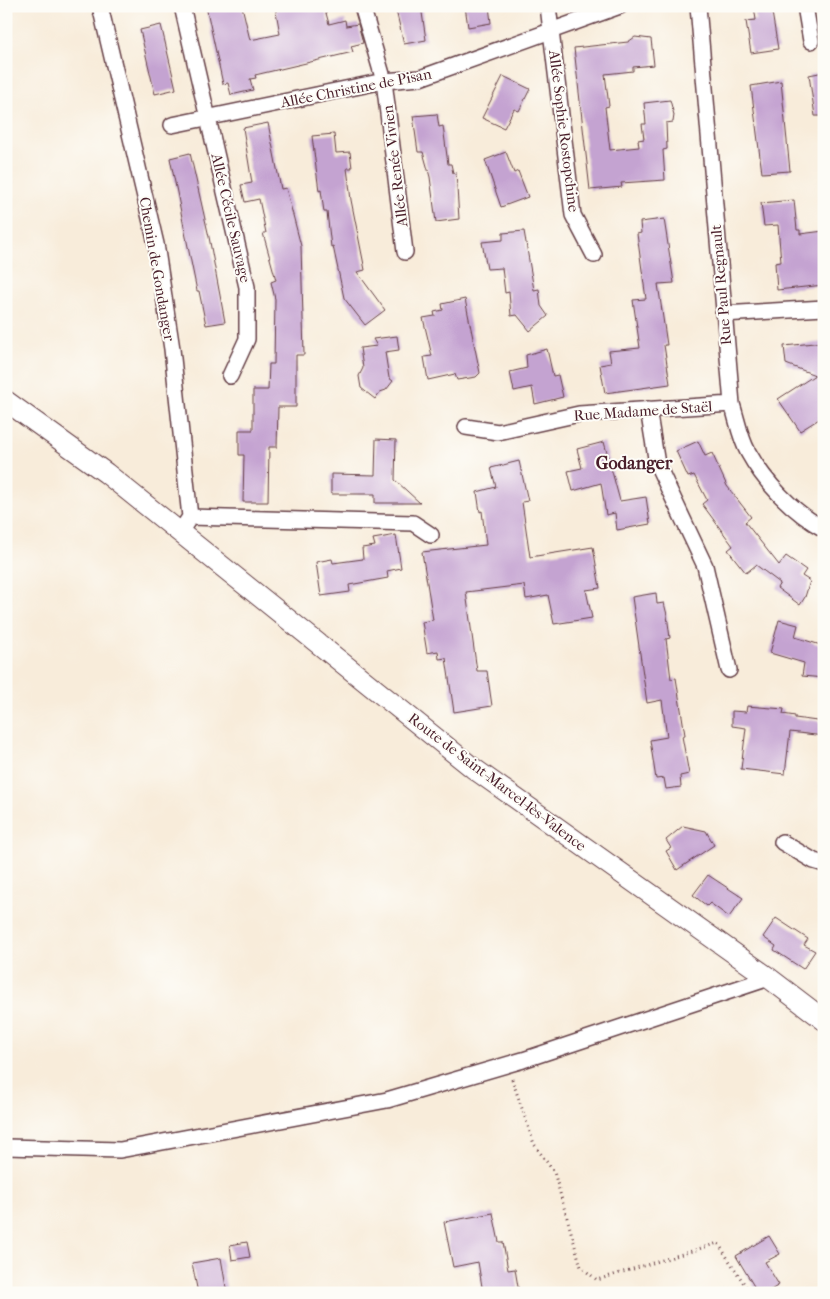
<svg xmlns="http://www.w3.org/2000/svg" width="830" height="1299" viewBox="0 0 830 1299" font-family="'IM FELL French Canon',serif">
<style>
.building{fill:#c4a3d1}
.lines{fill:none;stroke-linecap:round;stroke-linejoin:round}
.street-casing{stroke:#643e45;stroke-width:18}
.secondary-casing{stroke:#643e45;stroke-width:22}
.path{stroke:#643e45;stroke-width:3;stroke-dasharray:1 4;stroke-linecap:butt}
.street{stroke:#fff;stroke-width:15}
.secondary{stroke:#fff;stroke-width:20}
.labels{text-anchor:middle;stroke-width:4;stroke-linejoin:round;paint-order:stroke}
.street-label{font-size:15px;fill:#4a1f2b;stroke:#fdfcf7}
.quarter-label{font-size:18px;font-weight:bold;fill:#4a1f2b;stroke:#fdfcf7}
</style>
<rect width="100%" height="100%" fill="#fdfcf7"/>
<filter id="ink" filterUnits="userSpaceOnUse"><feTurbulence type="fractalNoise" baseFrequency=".02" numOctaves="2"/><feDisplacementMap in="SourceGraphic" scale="10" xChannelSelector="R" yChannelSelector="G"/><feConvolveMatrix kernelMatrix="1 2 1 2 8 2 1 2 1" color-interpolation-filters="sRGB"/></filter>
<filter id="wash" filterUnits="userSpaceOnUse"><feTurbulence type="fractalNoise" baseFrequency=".0096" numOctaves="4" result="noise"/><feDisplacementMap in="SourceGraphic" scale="20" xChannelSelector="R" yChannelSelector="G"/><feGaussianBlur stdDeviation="1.12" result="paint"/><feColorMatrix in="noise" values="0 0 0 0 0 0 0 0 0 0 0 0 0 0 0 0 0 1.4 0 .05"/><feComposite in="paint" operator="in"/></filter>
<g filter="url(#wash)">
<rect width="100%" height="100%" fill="#f8ecda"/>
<g id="blocks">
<path class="building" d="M206,6H242L250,40L280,34L275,6H324L329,24L345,20L346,26L358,24L363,43L351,46L353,52L255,75L256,78L250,79L253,90L231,95L228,83L223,84Z
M395,6H421L426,40L404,44Z
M465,6H489L491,23L468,27Z
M754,6H771L778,49L751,53L746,21L756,20Z
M161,25L176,89L155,94L140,30Z
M635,37L651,39L654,65L633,67V71L605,74L609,106L605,107L610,150L639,147L638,140L644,139L642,124H646L644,103L670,100L674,115L673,122L666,123L667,149L663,150L665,180L621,183L622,187L590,190L574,48L628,42Z
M824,72V116H815L809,75Z
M503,76L530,89L519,111L514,109L504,128L482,118Z
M781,81L790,171L762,173L751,86Z
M437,114L439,127L443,126L448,164H451L453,173L456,172L459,219L436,222L430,177L423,152H418L413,116Z
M268,123L281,189L286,188L301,246L304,355H296V407H278L277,447H269L268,502H243L244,455H239V430H253V390H268L269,364H274L275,299L271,282L276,280L263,233H266L259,199L245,202L241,185L252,183L243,128Z
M334,134L336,153L350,152L352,168H347L351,200L365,270L357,272L385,310L365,325L344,298L333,246L331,247L327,212H324L321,190L319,191L312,136Z
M506,152L514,173L518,171L528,197L501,207L485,160Z
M190,153L209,237L225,322L206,325L199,291H197L170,158Z
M794,200L797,230H800V234L824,231V285L777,290L775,263L781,262L778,225L764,226L761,203Z
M664,219L674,283L658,284L667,345H664L670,384L605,393L600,365L611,363L609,351L640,348L633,300L646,299L637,234L641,233L640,222Z
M524,231L534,290L539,289L541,306L548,316L530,331L517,315L511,316L509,292L505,293L502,268L487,269L482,242L503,240V233Z
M465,299L480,373L476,377L457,380L455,374L428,380L424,357L432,356L423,318L435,316L434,312L443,310L442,304Z
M397,336L399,350L385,352L389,378L393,381L386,390L380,392L375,399L361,388L359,376L363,368L360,348L377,346L373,339Z
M824,342V416L800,431L778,399L815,375L786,364L784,346Z
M547,349L553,376L558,375L563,397L535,404L532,387L514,391L510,372L527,368L526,355Z
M376,439L396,440L395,480L420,503H375V494H331V474L375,475Z
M698,441L705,456L712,453L727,486L751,517L745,522L779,565L786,556L806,570L802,576L810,581L805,597L800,605L777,588L780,583L756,565L746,573L728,550L733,546L702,504L707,500L694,475L688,477L676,451Z
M604,442L620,501L646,497L650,524L617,530L615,513L606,515L601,483L573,491L568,471L582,468L577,449Z
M519,461L528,501L522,502L530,557L593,547L600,588L586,590L592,618L554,624L548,595L526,599L524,585L466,592L477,671H487L492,706L454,712L446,658L439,659L438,651L427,653L422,622L433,620L422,552L486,545L482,511L480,512L477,492L496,487L491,468Z
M396,535L401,568L387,571L388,578L349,585L350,592L321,596L316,562L332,559L333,563L363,559L362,548L375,546L373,539Z
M656,593L657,604L664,603L667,615L670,638L666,639L671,679L676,678L685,735L682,736L689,774L680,776L681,787L666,789L664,778L656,779L650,740L667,737L662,700L647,703L632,597Z
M779,620L798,625L795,637L824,646V678L802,676L804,663L770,653Z
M747,706L784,709L783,714L795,716V718L824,722V736L790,732L785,774L741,769L746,728L732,726V711L746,712Z
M683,826L706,831L714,845L677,870L666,851L671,848L666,840Z
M708,875L743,898L729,917L710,903L707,906L693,895Z
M776,918L808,939L804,945L815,951L803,969L774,950L776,946L763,937Z
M493,1213L499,1242H503L508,1270L515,1269L519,1293H483L478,1262L453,1267L444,1222Z
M769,1236L780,1254L765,1262L779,1285L766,1293H758L736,1256Z
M247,1242L250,1257L232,1260L230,1245Z
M221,1258L227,1293H198L192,1263Z"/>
</g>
</g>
<g filter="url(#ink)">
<use href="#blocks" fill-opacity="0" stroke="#643e45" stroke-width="1"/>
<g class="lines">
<defs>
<path id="street" d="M100,6L156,244L172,349L190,517L180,532
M182,6L247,287V339L230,376
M362,6L384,81L405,252
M548,6L573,215L594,255
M698,6L732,404C737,419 740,438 748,452C765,483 793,512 824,529
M805,6L811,41
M172,125L384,81L420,78L620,6
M723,314L824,308
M648,409L657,464L705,566L729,670
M466,427L498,432L579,414L732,404
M190,517L413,523L431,535
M782,842L814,861L824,864
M6,1147L120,1150L387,1100L523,1060L769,978"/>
<path id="secondary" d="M6,401L106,473L473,768L769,978L824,1020"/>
</defs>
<use href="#street" class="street-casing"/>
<use href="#secondary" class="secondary-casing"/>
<path class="path" d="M512,1079L534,1144L554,1172L581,1267L597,1280L718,1243L750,1293"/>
<use href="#street" class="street"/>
<use href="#secondary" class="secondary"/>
</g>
</g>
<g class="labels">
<g class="street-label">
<text transform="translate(356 88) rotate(-11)" y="5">Allée Christine de Pisan</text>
<text transform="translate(564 131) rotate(83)" y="5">Allée Sophie Rostopchine</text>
<text transform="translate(395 166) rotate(-97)" y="5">Allée Renée Vivien</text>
<text transform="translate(231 218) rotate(77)" y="5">Allée Cécile Sauvage</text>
<text transform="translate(157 269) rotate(80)" y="5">Chemin de Gondanger</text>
<text transform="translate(721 285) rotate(-95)" y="5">Rue Paul Regnault</text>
<text transform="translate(643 411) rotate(-4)" y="5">Rue Madame de Staël</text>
<text transform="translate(497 782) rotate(37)" y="5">Route de Saint-Marcel-lès-Valence</text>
</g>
<g class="quarter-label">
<text x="634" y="469">Godanger</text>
</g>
</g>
<rect width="830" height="1299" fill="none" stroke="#fdfcf7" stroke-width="25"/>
</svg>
